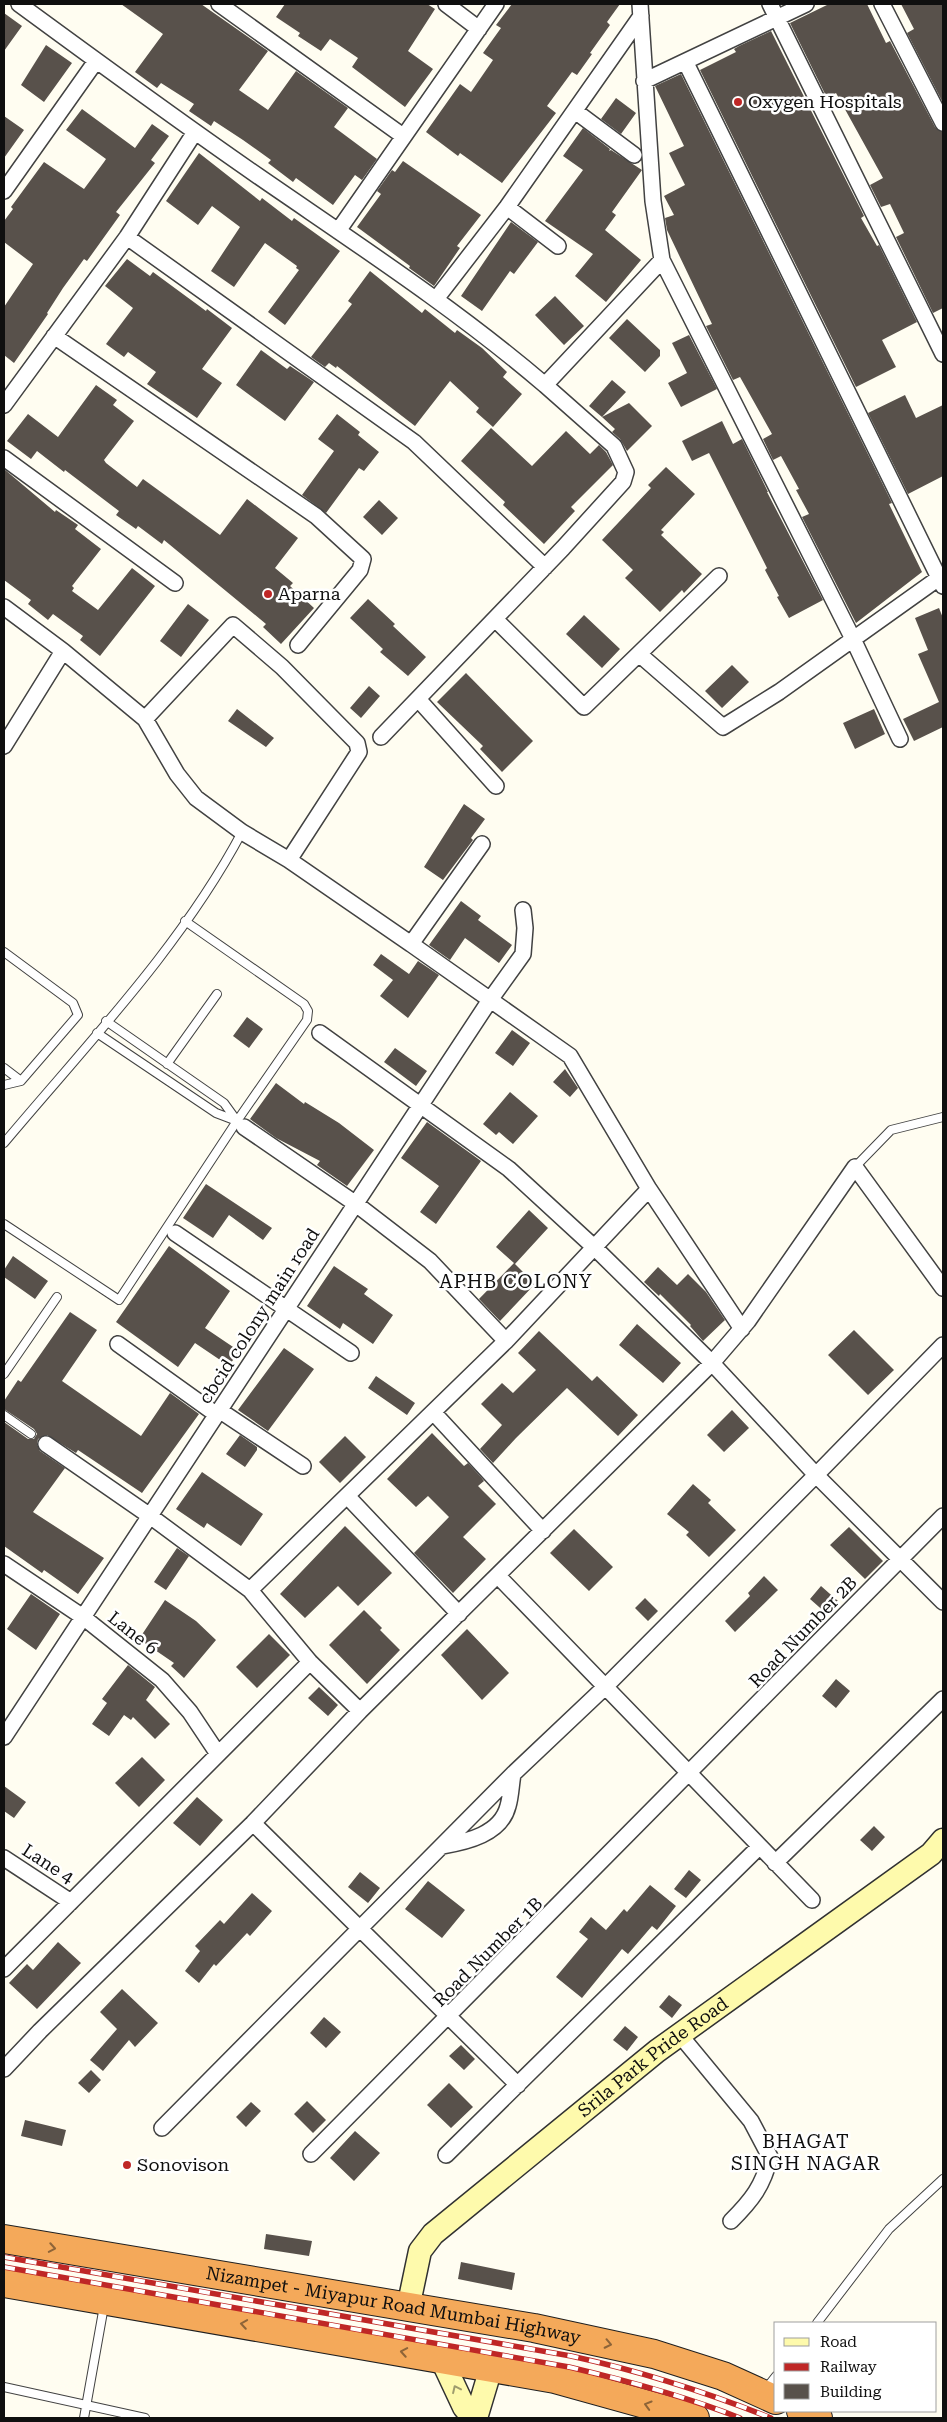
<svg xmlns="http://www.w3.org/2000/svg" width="947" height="2422" viewBox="0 0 947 2422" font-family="'Roboto Serif',serif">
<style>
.building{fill:#58514b}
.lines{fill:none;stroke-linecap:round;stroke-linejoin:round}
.lane-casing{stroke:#424242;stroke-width:10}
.street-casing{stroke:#424242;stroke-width:18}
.secondary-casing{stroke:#313131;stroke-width:25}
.highway-casing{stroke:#202020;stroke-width:30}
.lane{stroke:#fff;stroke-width:8}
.street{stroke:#fff;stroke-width:15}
.secondary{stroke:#fefaac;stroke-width:22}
.highway{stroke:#f4a95a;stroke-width:28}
.rail-casing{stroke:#bf2726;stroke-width:5.5}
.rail{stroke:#fff;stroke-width:4;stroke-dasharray:11;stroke-linecap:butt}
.oneway{stroke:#8d6438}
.oneway2{stroke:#9e9c6d}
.poi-dot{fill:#bf2726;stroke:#fff;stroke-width:2}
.labels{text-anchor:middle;stroke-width:5;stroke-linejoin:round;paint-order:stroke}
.poi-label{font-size:18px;fill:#0f0f0f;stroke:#fff;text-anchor:start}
.street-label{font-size:18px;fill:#0f0f0f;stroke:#fff}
.neighbourhood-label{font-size:19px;letter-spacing:1px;fill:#0f0f0f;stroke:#fff}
</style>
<rect width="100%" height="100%" fill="#fffdf1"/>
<path class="building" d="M121,4H201L268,51L239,90L268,110L296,71L348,108L334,127L377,159L362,180L355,175L333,205L296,178L293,182L268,163L271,160L243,140L214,121L211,126L189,111L194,104L161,83L157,88L135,72L163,34Z
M285,4H427L435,9L408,51L433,69L405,107L352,67L358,58L330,39L321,51L298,36L300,33L276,17Z
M512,4H620L607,22L610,25L590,53L592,54L577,75L572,72L547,106L556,113L502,183L460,153L458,156L426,132L460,84L471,92L493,60L483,53L501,28L496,25Z
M829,4H867L886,43L890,41L935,127L943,132V308L933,313L896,237L904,233L890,204L881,207L870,185L883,178L836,93L827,98L790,23Z
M901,4H943V103L907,33L914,29Z
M4,13L22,26L4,51Z
M771,31L864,216L861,218L877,246L879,245L917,322L882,340L896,367L856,387L700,70L736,52L734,49L739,46Z
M46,45L72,63L44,102L21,85Z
M681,74L892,503L889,504L922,572L856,623L802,517L809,514L796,490L799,489L781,456L773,460L763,439L772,434L740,377L733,380L706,326L712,324L667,230L665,218L674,215L664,196L685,185L669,153L684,146L655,86Z
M616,98L636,113L621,134L601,119Z
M82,109L135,148L152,124L169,136L151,160L155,163L116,212L120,215L87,261L84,259L63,288L47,313L48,314L14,363L4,355V307L33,264L4,242V221L13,209L11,207L44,162L84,189L104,162L106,159L66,130Z
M4,116L24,130L4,158Z
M583,128L610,149L609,151L611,150L642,170L612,212L616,215L605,230L641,260L606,302L575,276L593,254L545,221L583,170L563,156Z
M199,153L260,201L262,198L292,221L294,218L340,251L285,325L268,312L299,270L296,268L297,266L265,243L234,287L211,271L240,227L212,206L198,225L166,201Z
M403,161L481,215L457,246L460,248L434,286L409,268L410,266L357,227L381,194L377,191L392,170L395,172Z
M511,222L538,242L514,274L510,271L482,311L461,296Z
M127,259L150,276L153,272L206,311L207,309L232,328L202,369L222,383L197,418L147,384L156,372L128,352L124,357L106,344L133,308L105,286Z
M370,271L422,313L425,309L455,333L457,330L482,348L507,372L503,377L522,394L493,427L476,412L479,408L450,381L415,426L337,366L336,368L329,363L325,367L311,357L352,304L348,301Z
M555,296L584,326L564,345L535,315Z
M627,319L660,350V356L645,372L609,338Z
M689,335L717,389L681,407L668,383L687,373L672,343Z
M261,350L287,369L290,366L314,382L285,421L236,385Z
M612,380L626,392L602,417L589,406Z
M96,385L117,400L113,405L134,421L104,460L106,463L137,487L143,479L220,535L247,499L298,538L275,568L293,583L290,586L314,608L281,644L263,627L266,624L164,540L162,544L138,526L136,529L116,515L119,511L65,470L64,472L37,451L31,459L7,441L28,414L58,437Z
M905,395L916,418L943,405V476L908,494L868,413Z
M629,403L652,426L627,451L620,439L612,432L615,429L602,417Z
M337,414L360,432L358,435L379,452L364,471L359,468L326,513L302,495L334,451L318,439Z
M722,421L733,444L742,439L768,492H767L823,600L789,618L777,597L779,596L765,570L767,568L709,453L692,461L682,441Z
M491,428L532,466L566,431L590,454L599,445L606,452L613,465L571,507L575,511L544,544L503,505L505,502L461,461Z
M666,467L695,494L661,530L664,532L661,535L702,574L684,593L682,590L660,612L625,578L633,570L602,540L651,488L648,485Z
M4,469L55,512L56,510L78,525L75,529L101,549L72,586L74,588L72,591L98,610L132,568L155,586L100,656L80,640L83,636L53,614L48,620L28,604L31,600L4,580Z
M379,500L398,518L382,535L363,517Z
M368,599L395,624L393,626L426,657L408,676L380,652L383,649L350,618Z
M188,604L209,620L181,657L160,641Z
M939,608L943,618V727L914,741L903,719L939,702L918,654L928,650L915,618Z
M584,615L620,649L602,668L566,634Z
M732,665L749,682L722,708L705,691Z
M466,673L533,741L502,772L480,749L483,746L437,702Z
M369,686L380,696L361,718L350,708Z
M237,709L274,738L266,747L228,721Z
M874,709L885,734L855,749L843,723Z
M464,804L485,819L471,838L473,840L443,880L424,867Z
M461,901L481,916L478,920L512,945L499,963L465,938L450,960L429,945Z
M381,954L409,974L418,961L439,975L408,1018L380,996L393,980L373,965Z
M247,1017L263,1029L249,1048L233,1036Z
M512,1030L530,1043L513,1066L495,1053Z
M395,1048L427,1071L416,1086L384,1062Z
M565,1069L578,1088L570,1097L553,1082Z
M276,1083L304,1104L305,1102L339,1123L374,1150L347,1186L317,1165L320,1161L276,1138L250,1119Z
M510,1092L538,1116L513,1144L499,1132L496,1135L483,1124Z
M427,1122L481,1161L436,1224L420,1212L439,1186L401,1158Z
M206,1184L272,1228L263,1240L229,1215L213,1238L183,1218Z
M529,1210L548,1228L515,1264L535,1284L500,1321L479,1299L514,1263L496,1247Z
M169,1246L230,1291L205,1328L239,1351L229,1366L195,1343L178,1367L116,1322Z
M13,1256L48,1281L35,1299L4,1277V1270Z
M334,1266L368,1289L364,1294L393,1315L373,1344L343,1323L340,1329L307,1306Z
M658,1267L677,1285L688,1274L706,1292L725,1320L703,1341L690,1326L691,1325L660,1294L659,1296L644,1282Z
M70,1312L97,1330L62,1381L141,1436L170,1393L199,1414L142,1493L78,1450L76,1453L47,1435L38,1439L37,1444L40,1451L65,1468L33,1512L104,1558L78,1594L44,1570L42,1573L4,1546V1422L28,1439H34L37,1434L34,1429L4,1409V1401L18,1380L21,1382Z
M637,1324L681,1363L663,1383L619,1345Z
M854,1330L894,1370L868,1395L828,1355Z
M539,1331L592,1381L597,1376L638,1415L618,1436L567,1388L516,1438L493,1463L480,1449L502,1425L481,1404L502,1383L513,1393L536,1370L518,1353Z
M284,1348L314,1369L268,1431L238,1410Z
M376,1376L415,1403L407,1415L368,1388Z
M732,1410L749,1428L724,1452L707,1435Z
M432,1433L464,1466L468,1463L481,1477L484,1481L478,1486L496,1504L463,1537L486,1559L453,1593L414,1553L449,1517L428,1496L416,1507L387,1479Z
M240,1435L257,1447V1450L245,1467L226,1454Z
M345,1436L366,1457L340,1483L319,1462Z
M202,1472L263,1514L241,1546L207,1523L204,1528L176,1509Z
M693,1484L711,1500L708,1503L736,1530L709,1557L686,1535L689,1532L667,1514Z
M345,1526L392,1573L358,1606L338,1586L305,1618L280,1594Z
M849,1527L883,1561L865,1579L830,1545Z
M574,1529L613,1567L589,1591L550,1553Z
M177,1548L189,1556L166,1590L154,1582Z
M764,1576L778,1590L735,1632L725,1621L750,1596L748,1593Z
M821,1586L838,1601L827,1614L810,1599Z
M31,1594L60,1614L36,1650L7,1629Z
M645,1598L658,1611L648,1621L635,1608Z
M165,1600L196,1621L216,1640L184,1678L171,1666L174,1663L139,1639Z
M364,1610L382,1628L380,1630L400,1650L367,1684L329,1645Z
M467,1629L509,1673L482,1700L441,1655Z
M269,1634L290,1655L257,1688L236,1667Z
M128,1665L155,1687L146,1700L170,1724L155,1739L133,1717L131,1720L124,1715L109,1736L92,1724L107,1703L102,1699Z
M836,1679L850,1691L836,1708L822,1696Z
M319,1687L338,1705L328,1716L308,1698Z
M142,1757L165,1780L139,1807L115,1783Z
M4,1786L26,1802L14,1818L4,1811Z
M197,1797L223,1820L200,1846L173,1823Z
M874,1826L885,1837L872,1851L860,1840Z
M689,1870L701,1880L686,1898L674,1889Z
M360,1872L380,1888L368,1903L348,1887Z
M428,1881L465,1910L442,1938L405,1909Z
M650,1885L676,1906L657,1930L652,1926L628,1954L622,1949L582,1998L556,1977L588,1939L579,1932L591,1917L606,1930L624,1909L627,1912Z
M252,1893L272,1911L250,1936L247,1933L216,1966L214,1964L199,1983L185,1971L200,1951L195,1946L220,1920L224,1924Z
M58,1942L81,1963L37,2009L9,1983L27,1964L33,1970Z
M122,1989L158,2023L135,2047L129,2040L103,2071L90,2060L117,2029L100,2012Z
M669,1995L682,2005L672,2018L659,2007Z
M324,2017L341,2032L326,2048L310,2033Z
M625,2026L638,2037L627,2051L613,2040Z
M461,2045L475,2059L464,2070L449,2056Z
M91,2070L101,2080L89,2093L78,2083Z
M449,2083L473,2107L451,2128L427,2105Z
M307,2101L326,2120L313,2133L294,2114Z
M251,2102L261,2111L246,2127L236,2117Z
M25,2120L66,2130L62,2146L21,2136Z
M355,2131L380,2153L354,2181L330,2158Z
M266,2234L312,2241L309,2256L264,2249Z
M461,2262L515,2273L512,2290L458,2279Z"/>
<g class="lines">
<defs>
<path id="lane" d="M4,952L73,1003L78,1015L21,1081L4,1085
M106,1021L224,1103L237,1121
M97,1033L216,1113L237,1121L307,1020L308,1011L304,1004L185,921
M167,1064L217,994
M4,1068L21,1081
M4,1143C87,1044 181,947 242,832
M855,1167L891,1130L943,1117
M4,1224L119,1300L237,1121
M4,1374L57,1297
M4,1415L31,1434
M817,2323L889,2229L943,2179
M4,2387L145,2418
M765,2390L776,2376
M84,2418L104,2306"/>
<path id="street" d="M19,4C98,62 177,120 258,176C355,243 455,308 545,385
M219,4L403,136
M446,4L479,29
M640,4L653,201L662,260
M770,4L943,354
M882,4L943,123
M686,63L943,586
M644,81L806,4
M575,111L634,155
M4,191L96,61
M507,207L558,246
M338,231L496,4
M127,237L414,442L545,567
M436,299L507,207L641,16
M54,336L316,516L363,559L360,570L298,645
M4,405L127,237L195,132
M4,458L175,583
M4,607L63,651L145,719L177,774L196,798L242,832L289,860L411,944
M495,619L584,707L719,576
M639,654L723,727L779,692L943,575
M418,699L496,786
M145,719L233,625L282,667L357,743L359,752L289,860
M381,737L563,548L623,482L626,472L614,446L545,385L662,260L853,639L900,739
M4,746L63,651
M320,1033L509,1169L595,1248L712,1363L816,1475L943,1602
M244,1127L356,1204L430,1261L506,1341
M649,1189L742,1329
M175,1233L351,1353
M118,1344L217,1415
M219,1410L303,1466
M433,1412L543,1531
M46,1444L150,1516L250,1590L310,1662L360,1711
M348,1497L459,1614
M4,1564L83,1617L162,1680L190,1712L218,1754
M498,1576L812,1900
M250,1590L506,1341L649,1189L570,1056L411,944L482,844
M4,1737L490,1000L523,954L525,928L523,910
M253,1823L518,2085
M442,1846C467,1842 501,1834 508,1806C511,1796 511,1785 513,1774
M4,1858L71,1902
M775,1863L943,1699
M4,1969L310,1662
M680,2035L751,2121L770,2157C763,2186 752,2200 731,2221
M4,2069L40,2031L253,1823L360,1711L712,1363L748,1321L855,1167L943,1288
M162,2128L513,1774L605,1687L816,1475L943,1345
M311,2154L943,1516
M446,2155L759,1847"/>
<g id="secondary">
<path id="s1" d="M408,2308L420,2251L433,2234L657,2051L931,1854L943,1840"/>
<path d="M441,2358L464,2407L473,2418"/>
<path d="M476,2418L491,2368"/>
</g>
<g id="highway">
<path id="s2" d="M4,2239L534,2328L654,2354L723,2376L776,2400"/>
<path d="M4,2283L555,2379L695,2418"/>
<path d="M801,2411L818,2418"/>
</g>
</defs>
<use href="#lane" class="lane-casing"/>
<use href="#street" class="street-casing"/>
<use href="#secondary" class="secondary-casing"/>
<use href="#highway" class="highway-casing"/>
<use href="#lane" class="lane"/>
<use href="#street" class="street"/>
<use href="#secondary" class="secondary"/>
<use href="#highway" class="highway"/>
<defs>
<path id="rail" d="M4,2257L571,2356C640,2371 706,2392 771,2418
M4,2267L569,2367C628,2381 685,2396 740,2418"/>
</defs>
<use href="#rail" class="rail-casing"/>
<use href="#rail" class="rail"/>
</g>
<defs><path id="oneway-chevron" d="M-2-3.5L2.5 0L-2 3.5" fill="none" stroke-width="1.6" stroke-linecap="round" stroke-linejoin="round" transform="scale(1.25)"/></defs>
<g class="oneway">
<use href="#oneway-chevron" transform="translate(52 2248) rotate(10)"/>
<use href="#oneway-chevron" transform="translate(244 2324) rotate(-171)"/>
<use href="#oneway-chevron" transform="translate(608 2344) rotate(12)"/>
<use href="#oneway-chevron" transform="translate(404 2352) rotate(-170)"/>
<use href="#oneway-chevron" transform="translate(648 2405) rotate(-164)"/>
</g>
<use class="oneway2" href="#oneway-chevron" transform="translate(456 2389) rotate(-115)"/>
<g class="poi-dot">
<circle cx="738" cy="102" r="5"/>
<circle cx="268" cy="594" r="5"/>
<circle cx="127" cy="2165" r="5"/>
</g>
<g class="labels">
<g class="poi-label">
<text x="748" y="108">Oxygen Hospitals</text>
<text x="278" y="600">Aparna</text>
<text x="137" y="2171">Sonovison</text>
</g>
<g class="street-label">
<text transform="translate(259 1316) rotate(-57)" y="6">cbcid colony main road</text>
<text transform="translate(803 1632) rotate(-46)" y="6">Road Number 2B</text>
<text transform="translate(133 1633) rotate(38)" y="6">Lane 6</text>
<text transform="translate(48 1864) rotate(33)" y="6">Lane 4</text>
<text transform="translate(488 1952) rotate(-45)" y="6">Road Number 1B</text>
<text dy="6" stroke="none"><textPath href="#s1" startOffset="362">Srila Park Pride Road</textPath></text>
<text dy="6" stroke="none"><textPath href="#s2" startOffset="395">Nizampet - Miyapur Road Mumbai Highway</textPath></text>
</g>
<g class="neighbourhood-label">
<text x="516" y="1288">APHB COLONY</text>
<text x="806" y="2148">BHAGAT<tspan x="806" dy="22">SINGH NAGAR</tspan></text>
</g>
</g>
<rect width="947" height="2422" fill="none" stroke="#0f0f0f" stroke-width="10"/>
<rect x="774" y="2322" width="162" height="90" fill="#ffffff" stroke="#9f9f9f"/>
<rect x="784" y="2338" width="25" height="8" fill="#fefaac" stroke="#9f9f9f"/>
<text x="820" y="2347" font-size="15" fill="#0f0f0f">Road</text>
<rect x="784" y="2363" width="25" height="8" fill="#bf2726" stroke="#9f9f9f"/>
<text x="820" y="2372" font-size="15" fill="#0f0f0f">Railway</text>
<rect x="784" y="2384" width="25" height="15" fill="#58514b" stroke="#9f9f9f"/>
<text x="820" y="2397" font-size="15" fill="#0f0f0f">Building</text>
</svg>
